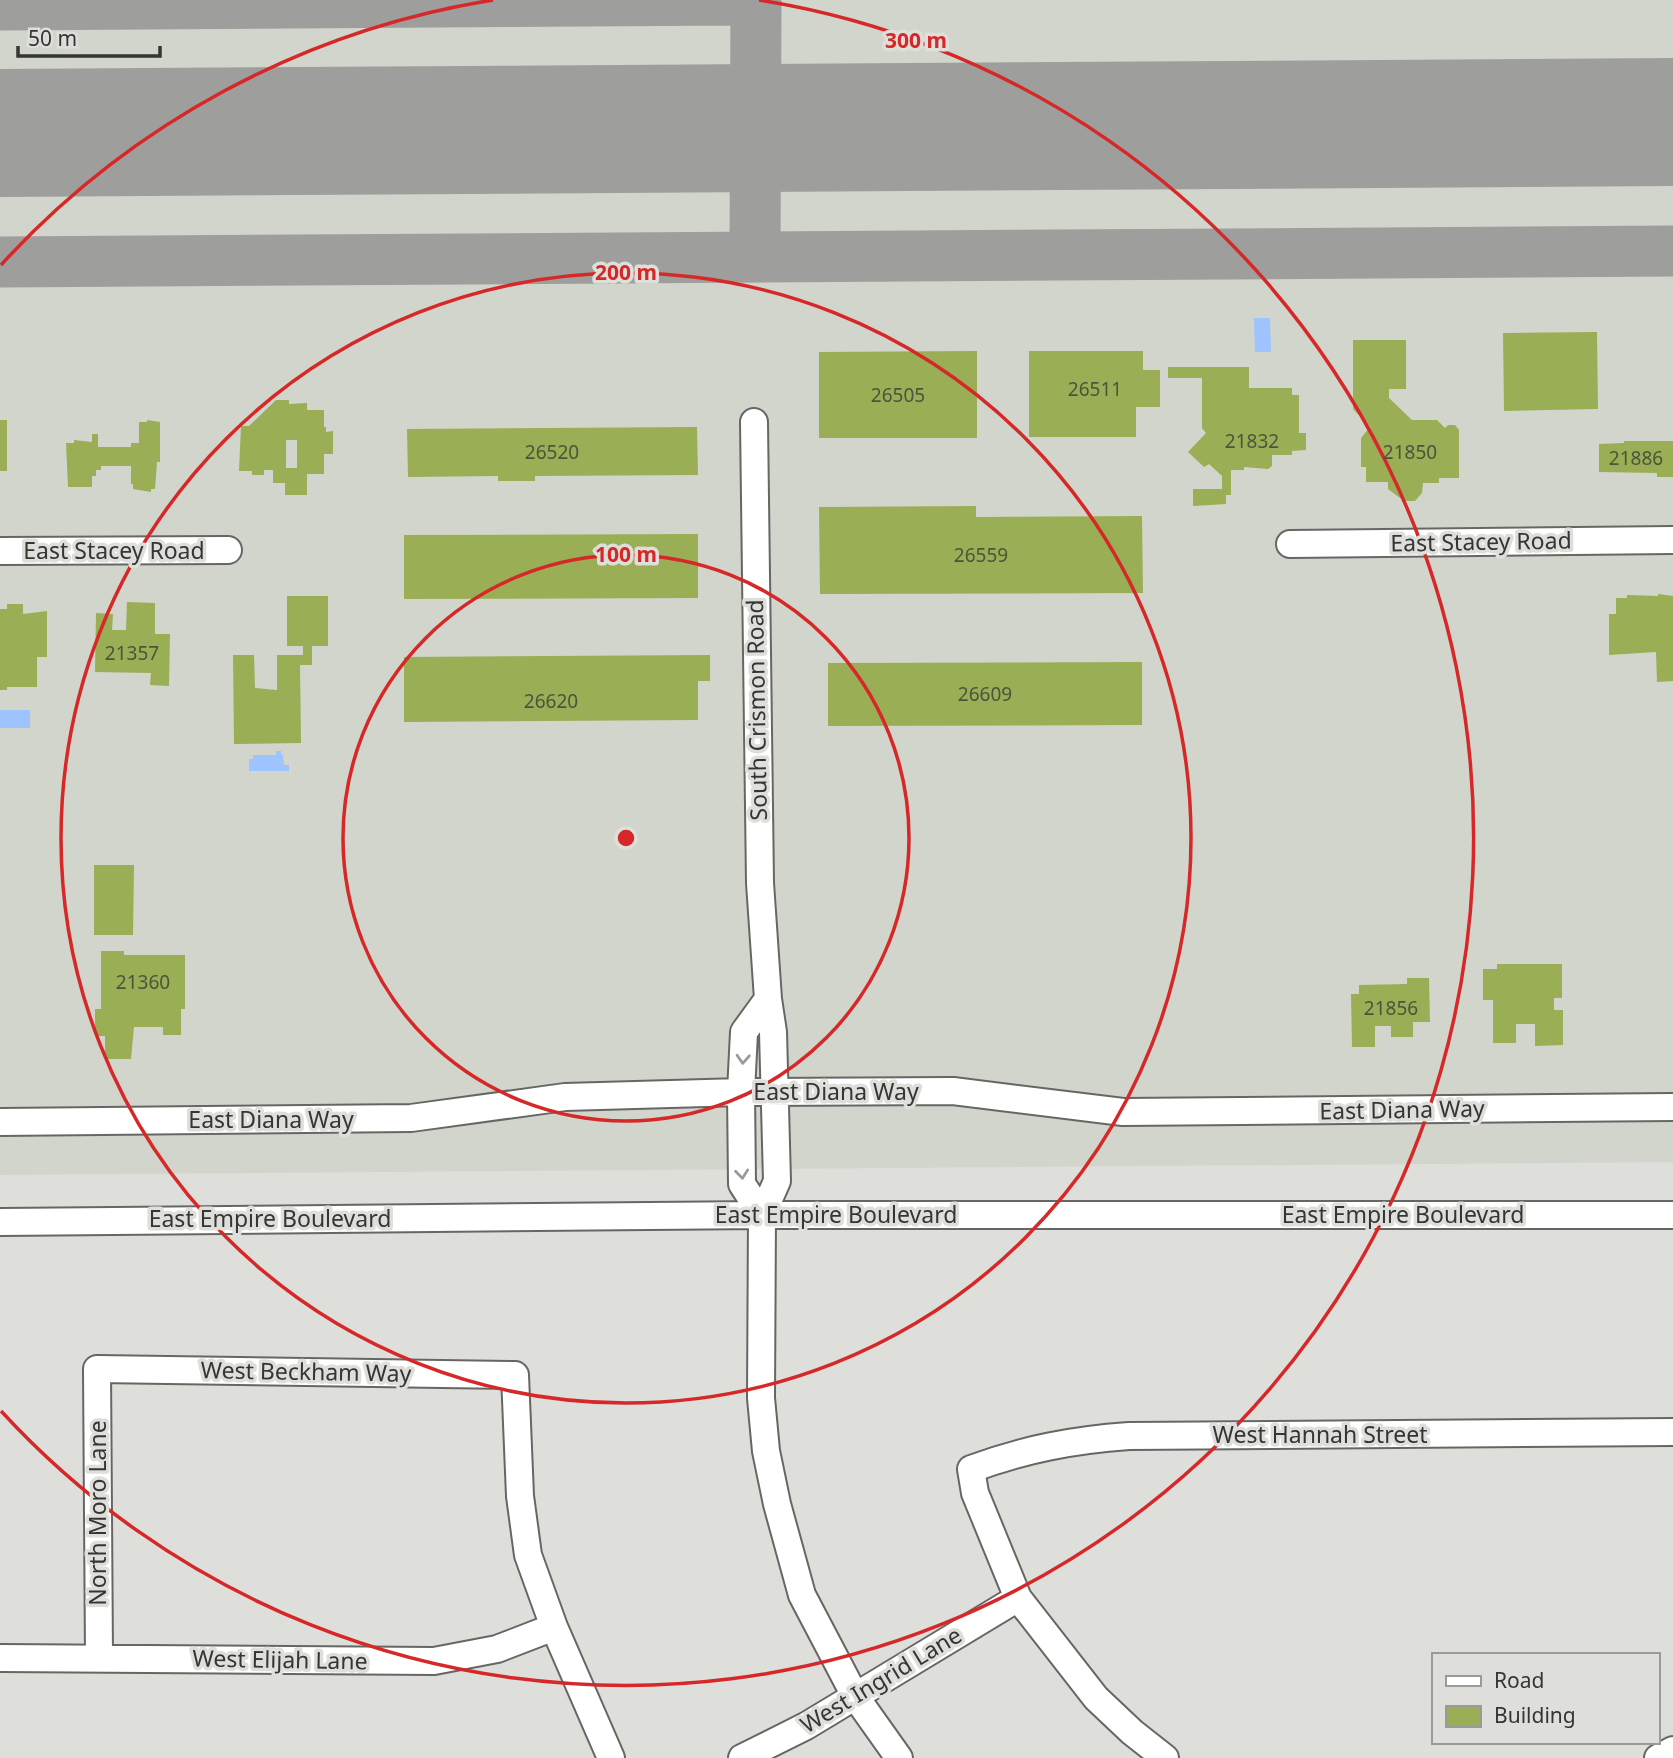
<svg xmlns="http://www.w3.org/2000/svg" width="1673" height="1758" viewBox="0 0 1673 1758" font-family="'Noto Sans',sans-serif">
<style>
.built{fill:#d2d5cb}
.water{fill:#9fc3ff}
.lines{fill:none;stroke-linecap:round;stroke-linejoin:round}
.taxiway{stroke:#9e9e9c;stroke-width:51}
.runway{stroke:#9e9e9c;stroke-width:128}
.building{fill:#9aae55;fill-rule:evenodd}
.minor-casing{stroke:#666765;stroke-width:30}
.minor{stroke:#fff;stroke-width:26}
.oneway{stroke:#9a9a9a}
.ring{fill:none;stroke:#d62828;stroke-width:3.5}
.labels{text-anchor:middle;stroke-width:7;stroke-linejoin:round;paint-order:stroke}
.number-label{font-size:19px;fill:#4e533c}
.street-label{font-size:23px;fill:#353534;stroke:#dededb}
.centre{fill:#d62828;stroke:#dededb;stroke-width:3.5}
.ring-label{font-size:21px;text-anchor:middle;font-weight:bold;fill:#d62828;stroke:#dededb;stroke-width:7;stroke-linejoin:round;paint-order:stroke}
</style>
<rect width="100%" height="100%" fill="#dededb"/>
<path class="built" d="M0,0H1673V1162L0,1175Z"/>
<path class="water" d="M1254,318H1270L1271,352H1255Z
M0,710H30V728H0Z
M276,751H281V755H283L284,765H289V771H249V759H253V755H276Z"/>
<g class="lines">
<path class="taxiway" d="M0,5L739,0
M755,257L756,0
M0,262L1673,251"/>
<path class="runway" d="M0,133L1673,122"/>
</g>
<path class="building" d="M1597,332L1598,409L1504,411L1503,333Z
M1353,340H1406V389H1389V398L1412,420H1437L1445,428L1448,425H1455L1459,430V478H1439V483H1423L1422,493L1415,501H1404L1388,489V482H1366V467H1361V438L1370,427L1353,409Z
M977,351V438H819V352Z
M1029,351H1143V370H1160V407H1136V437H1029Z
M1168,367H1249V388H1292V395H1299V433H1306V450L1292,451V455H1272V466L1268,469L1244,467V470H1231V495H1226V504L1193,506V489H1222V476L1209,464L1204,467L1188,452L1206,433L1202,428V378H1168Z
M276,400H289V404L307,403V410H324V427H326V432L333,431V454H324V474H307V495H285V483H273V470H264V475H252V471H239L241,426H249ZM286,440H297V468H286Z
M0,420H7V471H0Z
M147,420L160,422V462H157L155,489H151V492L133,489V484H131V466H101V470H96V476H92V487H68L66,443H74V440L92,442V434H98V447H131V443H139V422H147Z
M697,427L698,475L535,476V481H498V476L408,477L407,429Z
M1624,441H1673V477H1657V473L1599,472V444L1624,443Z
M976,506V517L1142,516L1143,593L820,594L819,507Z
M698,534V598L404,599V535Z
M1658,594L1673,596V681L1657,682L1656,652L1609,655V614H1616V598H1627V595L1658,596Z
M287,596H328V646H312V665H300L301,743L234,744L233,655H254L255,688L277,690V655H303V646H287Z
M127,602L155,603V634H170L169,686L150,685L151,673L95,672L96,613L113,614L112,630H126Z
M7,604H23V614L47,611V657H37V687H7V690H0V609H7Z
M710,655V681H698V720L404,722V657Z
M1142,662V725L828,726V663Z
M94,865H134L133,935H94Z
M101,951H124V955H185V1009H181V1035H163V1027H134L131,1059H105V1036H95V1009H101Z
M1497,964H1562V998H1554V1010H1563V1045L1535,1046V1024H1516V1043H1493V1000H1483V969H1497Z
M1407,978H1429L1430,1022H1413V1037H1391V1026H1375V1047H1352L1351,994H1359V985L1407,984Z"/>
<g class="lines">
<defs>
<path id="minor" d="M754,422L760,883L768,999L773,1032L777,1181L762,1215L761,1398L766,1451L777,1504L802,1595L855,1696L899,1758
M1290,544L1673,540
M0,551L228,550
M0,1122L411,1118L565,1097L741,1092L953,1091L1123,1112L1673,1107
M762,1215L742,1184L741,1092L744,1032L768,999
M0,1222L762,1215H1673
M99,1657L97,1369L515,1375L520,1496L528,1555L554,1627L611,1758
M0,1658L434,1661L497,1649L554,1627
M742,1758L806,1726L1018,1598
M1165,1758L1132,1732L1096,1698L1018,1598L975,1493L971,1469C1025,1449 1073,1440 1129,1436L1673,1432
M1658,1758L1673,1750"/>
</defs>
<use href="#minor" class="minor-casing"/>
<use href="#minor" class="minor"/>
</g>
<defs><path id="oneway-chevron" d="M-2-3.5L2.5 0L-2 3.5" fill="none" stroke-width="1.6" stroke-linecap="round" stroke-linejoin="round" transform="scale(1.75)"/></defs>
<g class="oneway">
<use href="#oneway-chevron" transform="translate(743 1059) rotate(93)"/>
<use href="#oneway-chevron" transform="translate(742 1174) rotate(84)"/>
</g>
<g class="ring">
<circle cx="626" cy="838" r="283"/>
<circle cx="626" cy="838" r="565"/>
<path d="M1 265A848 848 0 0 1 493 0M759 0A848 848 0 1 1 1 1411"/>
</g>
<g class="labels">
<g class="number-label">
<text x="1095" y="396">26511</text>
<text x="898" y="402">26505</text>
<text x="1252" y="448">21832</text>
<text x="552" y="459">26520</text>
<text x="1410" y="459">21850</text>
<text x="1636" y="465">21886</text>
<text x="981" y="562">26559</text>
<text x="132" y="660">21357</text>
<text x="985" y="701">26609</text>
<text x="551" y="708">26620</text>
<text x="143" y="989">21360</text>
<text x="1391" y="1015">21856</text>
</g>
<g class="street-label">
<text transform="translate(1481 542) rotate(-1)" y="8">East Stacey Road</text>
<text x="114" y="559">East Stacey Road</text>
<text transform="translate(757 710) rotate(-91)" y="8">South Crismon Road</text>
<text x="836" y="1100">East Diana Way</text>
<text transform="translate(1402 1110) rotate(-1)" y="8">East Diana Way</text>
<text x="271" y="1128">East Diana Way</text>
<text x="836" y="1223">East Empire Boulevard</text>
<text x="1403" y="1223">East Empire Boulevard</text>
<text x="270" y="1227">East Empire Boulevard</text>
<text transform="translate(306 1372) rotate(1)" y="8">West Beckham Way</text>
<text x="1320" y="1443">West Hannah Street</text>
<text transform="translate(98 1513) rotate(-90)" y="8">North Moro Lane</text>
<text transform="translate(280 1660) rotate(1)" y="8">West Elijah Lane</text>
<text transform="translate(881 1680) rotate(-31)" y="8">West Ingrid Lane</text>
</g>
</g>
<circle cx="626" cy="838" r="10" class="centre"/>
<g class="ring-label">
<text x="916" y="48">300 m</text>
<text x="626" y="280">200 m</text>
<text x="626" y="562">100 m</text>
</g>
<rect x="1432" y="1653" width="228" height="91" fill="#dededb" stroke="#9a9a98" stroke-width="2"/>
<rect x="1446" y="1676" width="35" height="10" fill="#ffffff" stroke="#9a9a98" stroke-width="2"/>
<text x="1494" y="1688" font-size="21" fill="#353534">Road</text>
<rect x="1446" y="1706" width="35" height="21" fill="#9aae55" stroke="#9a9a98" stroke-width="2"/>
<text x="1494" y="1723" font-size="21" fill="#353534">Building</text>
<path d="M18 46v10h142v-10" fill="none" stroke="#353534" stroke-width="3.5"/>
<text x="28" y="46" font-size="21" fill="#353534" stroke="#dededb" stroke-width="5" paint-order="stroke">50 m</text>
</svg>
